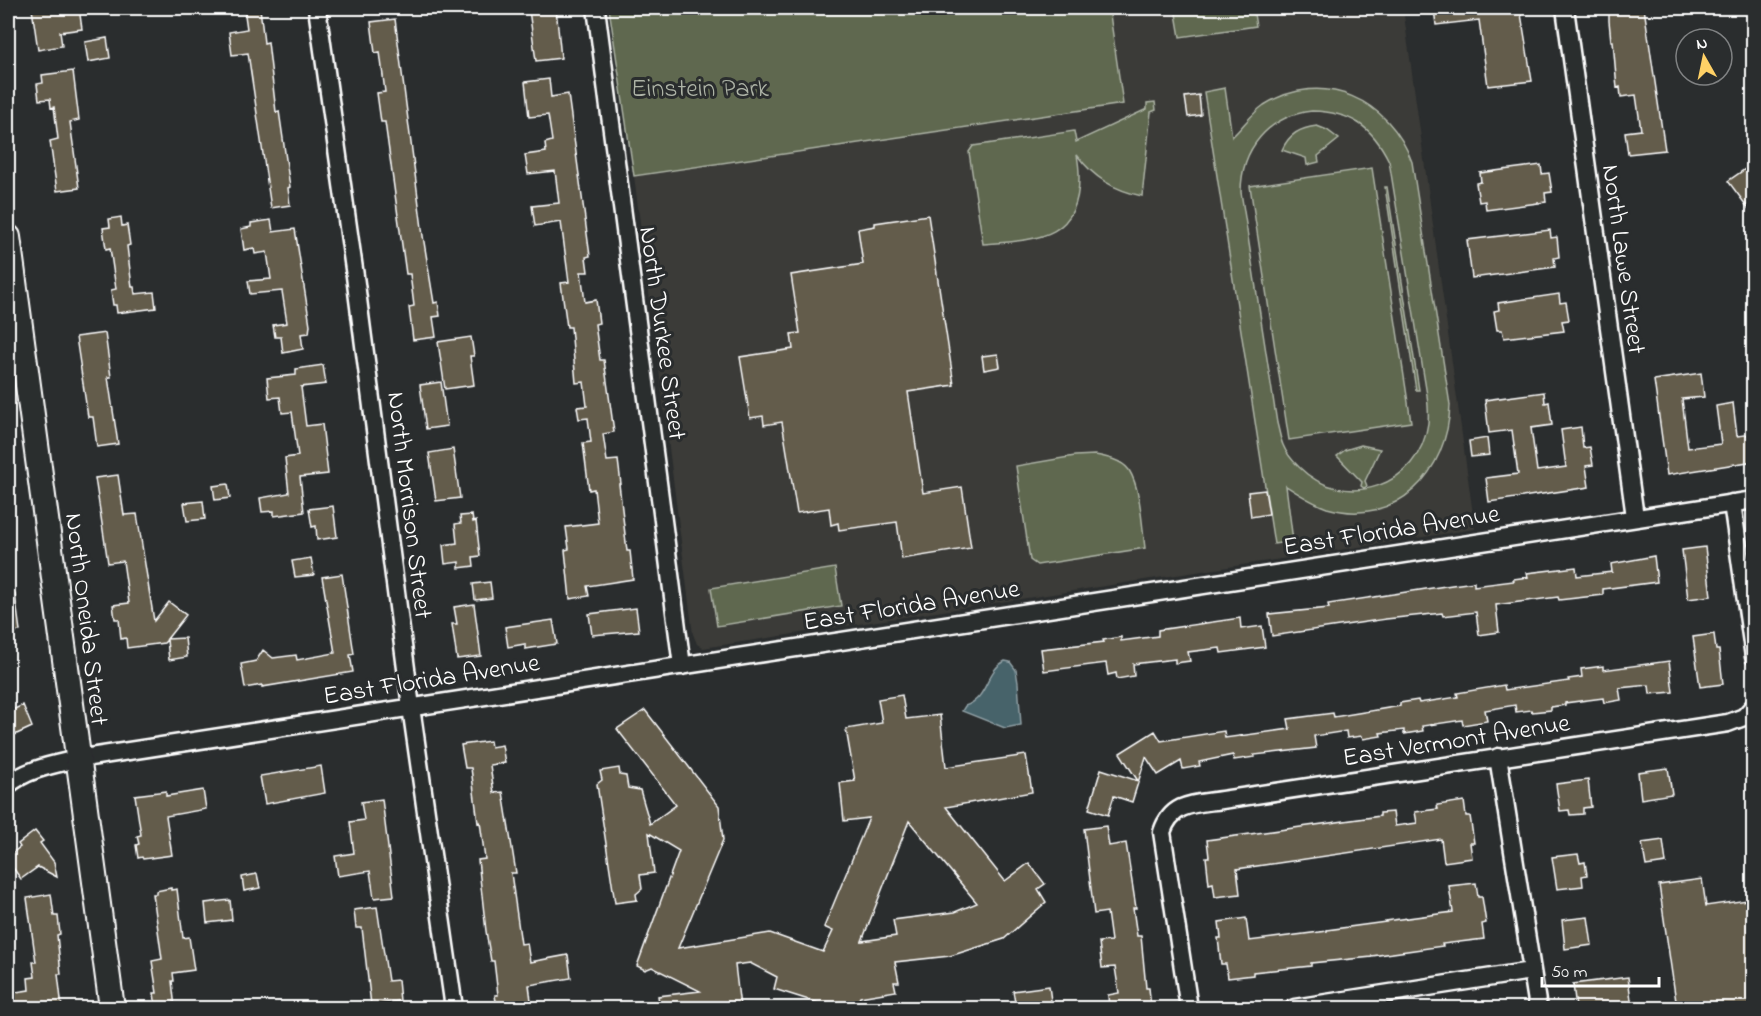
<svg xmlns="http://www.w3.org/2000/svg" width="1761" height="1016" viewBox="0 0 1761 1016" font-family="'Indie Flower',sans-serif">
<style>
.built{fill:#3b3b37}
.green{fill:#5e684f;stroke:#aeb4a7;stroke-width:1.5;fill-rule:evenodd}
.water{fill:#47636b;stroke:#91a1a6;stroke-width:1.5}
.building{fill:#635b4c;stroke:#fff;stroke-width:1.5;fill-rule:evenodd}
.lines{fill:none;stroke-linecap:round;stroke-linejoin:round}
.street-casing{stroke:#fff;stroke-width:21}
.secondary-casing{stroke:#fff;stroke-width:28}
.street{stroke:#2a2d2e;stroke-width:16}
.secondary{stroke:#2a2d2e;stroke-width:24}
.labels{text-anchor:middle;stroke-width:6;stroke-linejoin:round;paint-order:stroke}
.park-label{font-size:26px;fill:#aeb4a7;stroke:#2a2d2e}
.street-label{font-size:26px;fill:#fff;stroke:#2a2d2e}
</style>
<rect width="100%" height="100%" fill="#2a2d2e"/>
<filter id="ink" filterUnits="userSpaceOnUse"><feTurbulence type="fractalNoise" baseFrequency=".0167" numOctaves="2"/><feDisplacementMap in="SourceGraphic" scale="12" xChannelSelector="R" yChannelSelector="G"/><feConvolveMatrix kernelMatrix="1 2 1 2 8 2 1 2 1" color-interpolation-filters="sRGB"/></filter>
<g filter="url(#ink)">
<path class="built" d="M1109,8H1403L1475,529L703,648L697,644L693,634L634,176L1123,104Z"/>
<path class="green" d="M609,8H1109L1123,104L634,176Z
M1175,8H1253L1256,26L1180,37Z
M1225,88L1232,137C1243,127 1251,114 1264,105C1323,68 1390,100 1412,162L1450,405C1448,472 1397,528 1327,508C1312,503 1300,495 1286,486L1293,541L1274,544L1204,92ZM1312,111C1351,112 1372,126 1389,161L1427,395C1428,404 1429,414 1428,423C1420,487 1344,512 1299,467C1293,461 1286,453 1283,445C1280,438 1279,430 1277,423L1241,192C1241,149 1268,116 1312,111Z
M1155,102L1156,110L1151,112L1142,196C1114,190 1094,178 1077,155C1078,161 1079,168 1079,174C1081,241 1034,240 983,244L969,152L973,146L1074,131L1076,142L1147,109V103Z
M1317,126L1327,130L1339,139L1318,156L1319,162L1307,165L1306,158L1282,150C1289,134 1300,128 1317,126Z
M1372,168L1411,422L1289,440L1250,186Z
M1385,187H1387L1419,390H1416Z
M1361,445L1380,449L1365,481L1367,486L1364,488L1361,486L1362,482L1337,456L1345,450Z
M1095,455C1106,457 1122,460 1129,470C1141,489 1142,526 1145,548L1037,565L1030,560L1016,466L1075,456Z
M835,568L841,606L717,626L711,588Z"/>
<path class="water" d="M1005,661L1010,662L1016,670L1018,683L1021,725L1005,728L962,711L965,706C990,697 984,672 1005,661Z"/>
<path class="building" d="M42,8H79L82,29L60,32L62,46L38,50L32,9Z
M244,8H260L264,43L268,42L276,112L279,111L290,187L288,188L290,205L271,208L248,53L232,55L229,32L247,29Z
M556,8L561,58L536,61L529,10Z
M1442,8H1520L1532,81L1488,86L1479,20L1436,25L1434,9Z
M1624,8H1644L1665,150L1628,154L1625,132L1641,130L1636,95L1621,97L1620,87L1617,88L1613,41H1611L1609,21V9Z
M395,19L423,236L434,303L438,302L440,316L433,317L436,337L413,340L409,307L414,306L410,274H406L385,122H381L377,93L385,92L380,52L375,53L371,22Z
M107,38L110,58L88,62L85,42Z
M73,71L79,120L70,122L79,188L57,191L50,141L58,139L54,107L51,108L50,99L39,100L37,84L43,83L42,75Z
M549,79L551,97L568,94L590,256L586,257L588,272H581L585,302L596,300L599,323L595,324L600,360H604L614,432L603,434L607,461L618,460L621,484H619L627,551H630L633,579L587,586L589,596L570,599L565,550L569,549L566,527L598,523L594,489L589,490L583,443L591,442L588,418L579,419L577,407L587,406L584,382L576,383L571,327H567L561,283L569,282L561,222L535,226L532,206L559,203L555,171L528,174L525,155L546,152L545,143L552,141L548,115L529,117L525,82Z
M1199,95L1201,115L1188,117L1185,97Z
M1754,163V216L1728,181Z
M1541,165L1542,174L1549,173L1552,192L1545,193L1546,202L1486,210L1485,201L1479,202L1476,183L1481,182L1480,173Z
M928,215L954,385L908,392L923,493L962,487L971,548L902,559L897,522L839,530L838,523L831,525L829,508L797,513L782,422L764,425L763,416L750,418L740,357L793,349L791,334L800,333L791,275L863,264L858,229L875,226V223Z
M121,217L122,226L127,225L130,245L127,246L132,287H134L135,294L154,292L156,308L117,313L116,305H113L111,290L116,289L110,248L106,249L103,228L110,227L109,219Z
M271,220L273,232L295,229L310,325L309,333L301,334L303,349L283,353L281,337H275L273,325L287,323L282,291L250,294L248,281L271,279L267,252L255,254L254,248L244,250L241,229L251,227V223Z
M1550,230L1551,238L1557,237L1559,257L1554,258L1555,267L1472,278L1467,240Z
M1559,294L1560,303L1566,302L1569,320L1562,321L1564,331L1504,338L1502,330H1497L1494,311L1499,310L1498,303Z
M105,333L111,377H108L118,444L97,447L93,417H88L76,337Z
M471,337L474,356H470L474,385L445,389L438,342Z
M998,354L1000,367L984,370L982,356Z
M323,365L326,384L301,387L306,426L322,424L328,474L300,477L304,512L274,516V511L262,512L260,498L289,493L285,458L298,456L292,412L282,413L280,397L269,398L267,378L296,375V369Z
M1701,373L1704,397L1682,399L1688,448L1721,444L1716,406L1733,403L1737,436L1754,434V461L1667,475L1654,380Z
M441,382L447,426L426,429L420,385Z
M1544,392L1545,403L1549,402L1552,425L1531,428L1537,471L1566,467L1561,430L1581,427L1583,448L1590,447L1593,465L1586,466L1589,487L1489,502L1486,478L1518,474L1512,430L1489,433L1485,400Z
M1487,438L1489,455L1471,457L1469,441Z
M453,449L460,498L436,501L429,453Z
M118,475L124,515L137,514L154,621L169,602L186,615L167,639L185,638L187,657L169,660L167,640L164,643L127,648L126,638L121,639L119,619H115L113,605L129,603L123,561L108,563L95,478Z
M228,484L230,498L215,500L213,486Z
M1265,490L1269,514L1251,517L1248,492Z
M203,501L205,519L187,521L184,503Z
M333,506L337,537L317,540L316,526L312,527L309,509Z
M472,515L473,522L476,521L480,556L473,557L474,566L459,568V562L445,564L443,545L457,543L455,524L461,523L460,516Z
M1705,547L1711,596L1688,599L1682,550Z
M1654,556L1657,582L1603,589V595L1559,600L1558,597L1496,605L1499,632L1479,635L1476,612L1443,616L1442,613L1386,619L1272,636L1269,614L1329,608L1328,604L1452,585L1474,582V586L1514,581L1513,579L1528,577L1527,573L1576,567L1577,576L1612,572L1611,564Z
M311,558L314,575L295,577L292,561Z
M342,574L354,654L350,655L353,672L262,687V685L245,688L241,664L256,661L263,650L273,658L296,655L297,660L335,653L322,577Z
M490,582L492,598L475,600L473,584Z
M15,594L20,631L8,633V595Z
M474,604L481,656L457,659L452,624H457L454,607Z
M636,608L639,631L592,635L589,614Z
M1240,618L1241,629L1262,626L1265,647L1221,653L1220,648L1188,652L1190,661L1175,663V659L1133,664L1134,676L1117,679L1116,673L1108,675L1106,663L1044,671L1041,649L1104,642L1103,640L1121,637V641L1158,636V630Z
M553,620L557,644L525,649V644L508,647L505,627Z
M1714,634L1716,650H1719L1723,684L1700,687L1693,637Z
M1669,661L1673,692L1650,694L1649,685L1619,688L1621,700L1604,703L1603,698L1565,703V705L1551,707V710L1532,712L1531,710L1516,712L1515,705L1485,710L1487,721L1463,725L1462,720L1422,726L1423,731L1404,734V730L1380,733L1381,736L1363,739L1362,736L1347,738L1346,731L1314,736L1316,748L1254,755L1255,757L1234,760L1233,755L1199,762L1200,766L1183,769L1181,761L1158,775L1146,757L1132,802L1114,796L1108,815L1089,809L1101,769L1138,781L1120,753L1155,731L1161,741L1224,731L1225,738L1290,729L1288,719L1333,713L1334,717L1400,706V703L1418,700L1419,703L1458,697L1457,693L1504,685L1505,690L1569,681L1568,679L1582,677L1581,669L1603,666V670Z
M902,695L906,719L940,715L946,767L1026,755L1032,792L946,807L1005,881L1029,863L1045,884L1038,889L1046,902L1004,939L950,956L895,962L899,982H894L896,991L860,997L854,1008H834L774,989L777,977L750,963L735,965L740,1007L737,1008H660L658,996L700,991L652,967L645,970L637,966L679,851L649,833L654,873L640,875L642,889L636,894L637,900L615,903L597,784L602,780L600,771L619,768L620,775L626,776L628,788L640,790L650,824L676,805L617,729L645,710L719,806L723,840L678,948L770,933L823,952L833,931L824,927L869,818L844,821L840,783L855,781L846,729L882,723L878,699ZM909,821L977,903L955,912L893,920L896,936L862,941Z
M23,705L32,727L8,738V712Z
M490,741L491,747L502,745L505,763L490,765L494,793L503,792L516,873H511L521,944L527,943L530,962L568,955L571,978L529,985L532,1008H497L495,995H498L494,961H491L486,931L478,860L485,859L480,822L478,823L471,768H465L461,745Z
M321,766L325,793L265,804L260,776Z
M1668,768L1672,794L1641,799L1638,772Z
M1588,780L1591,807L1583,808V814L1570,815L1569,810L1560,811L1556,784Z
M203,790L206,809L166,816L172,855L143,859L142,857L138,858L136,845L139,844L137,836L141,835L135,795L166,791V796Z
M382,799L394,896L374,898L370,871L338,876L335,856L354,853L350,822L364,820L361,802Z
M1464,801L1466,816H1470L1474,843H1470L1472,858L1444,862L1441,839L1237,869L1240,894L1215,897L1213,883L1209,884L1206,857H1209L1207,840L1380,816V813L1393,812L1395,826L1417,823L1415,812L1438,809L1437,805Z
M1106,826L1109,846L1126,843L1136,908H1133L1137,936H1141L1146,988H1149L1151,1008H1109L1108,995L1119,993L1115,967L1102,968L1099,942L1111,941L1107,912L1094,914L1084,829Z
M35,831L43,841L40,843L54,862L57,877L38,867L21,879L8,861V856L20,847L18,844Z
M1663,840L1666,863L1646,866L1642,843Z
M1578,854L1580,863L1585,862L1587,875L1582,876L1583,886L1557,889L1552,857Z
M257,874L260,888L244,891L242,877Z
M1702,879L1706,906L1754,899V1008H1743L1742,1006L1725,1008H1677L1659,885Z
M1476,883L1478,897H1482L1486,923L1482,924L1484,939L1442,944L1443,946L1372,956V957L1311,963V966L1253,972V975L1228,978L1226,964H1221L1218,938H1221L1219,922L1246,918L1249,941L1327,931V930L1386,922L1385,921L1453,912L1449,886Z
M171,888V890L177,889L183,938L189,937L194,970L173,973L174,981H172L175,1008H156L154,993H157L152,961L162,959L153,894H156V891Z
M51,894L54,916H58L60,934L57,935L61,974H58L62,1008H12L9,993L29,990L28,978L35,977L33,962H36L27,898Z
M230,900L232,920L207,923L205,903Z
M377,907L388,981L398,980L400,1001L371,1005L362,928H356L354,910Z
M1588,917L1592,945L1565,949L1562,920Z
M1628,977L1632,1008H1576L1573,984Z
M1049,986L1052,1008H1016L1013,991Z"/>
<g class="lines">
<defs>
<path id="street" d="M317,8L355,276L411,707L454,1008
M596,8L682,666
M1565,8L1635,517
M1732,503L1754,657
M1498,757L1538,1008
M8,785C27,769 52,765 77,759L1754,500
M1189,1008L1162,832C1172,802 1195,804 1222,800L1728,723L1744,717L1754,706
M1294,1008L1531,971"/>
<path id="secondary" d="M8,237L112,1008"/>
</defs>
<use href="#street" class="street-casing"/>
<use href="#secondary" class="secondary-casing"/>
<use href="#street" class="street"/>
<use href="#secondary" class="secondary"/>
</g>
</g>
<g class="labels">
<g class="park-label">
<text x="700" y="96">Einstein Park</text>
</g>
<g class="street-label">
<text transform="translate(1625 259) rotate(82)" y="9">North Lawe Street</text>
<text transform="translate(664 333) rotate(82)" y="9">North Durkee Street</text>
<text transform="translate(411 505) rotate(83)" y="9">North Morrison Street</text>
<text transform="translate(1391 529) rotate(-9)" y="9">East Florida Avenue</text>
<text transform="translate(911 604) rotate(-9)" y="9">East Florida Avenue</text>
<text transform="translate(88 619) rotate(83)" y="9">North Oneida Street</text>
<text transform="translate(431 678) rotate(-9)" y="9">East Florida Avenue</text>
<text transform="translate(1456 739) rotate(-9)" y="9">East Vermont Avenue</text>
</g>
</g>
<rect width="1761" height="1016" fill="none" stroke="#2a2d2e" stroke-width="30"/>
<rect x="15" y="15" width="1731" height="986" fill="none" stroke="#fff" stroke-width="2" filter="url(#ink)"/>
<g transform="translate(1704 57) rotate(351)"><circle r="28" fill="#2a2d2e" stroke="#7f8182" stroke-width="1.5"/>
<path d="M0-4.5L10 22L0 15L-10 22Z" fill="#ffd166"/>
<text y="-9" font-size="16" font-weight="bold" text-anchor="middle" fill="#ffffff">N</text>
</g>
<path d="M1542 977v9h117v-9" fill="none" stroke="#ffffff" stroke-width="3"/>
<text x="1551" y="977" font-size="18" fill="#ffffff" stroke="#2a2d2e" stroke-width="4.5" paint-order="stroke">50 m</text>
</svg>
